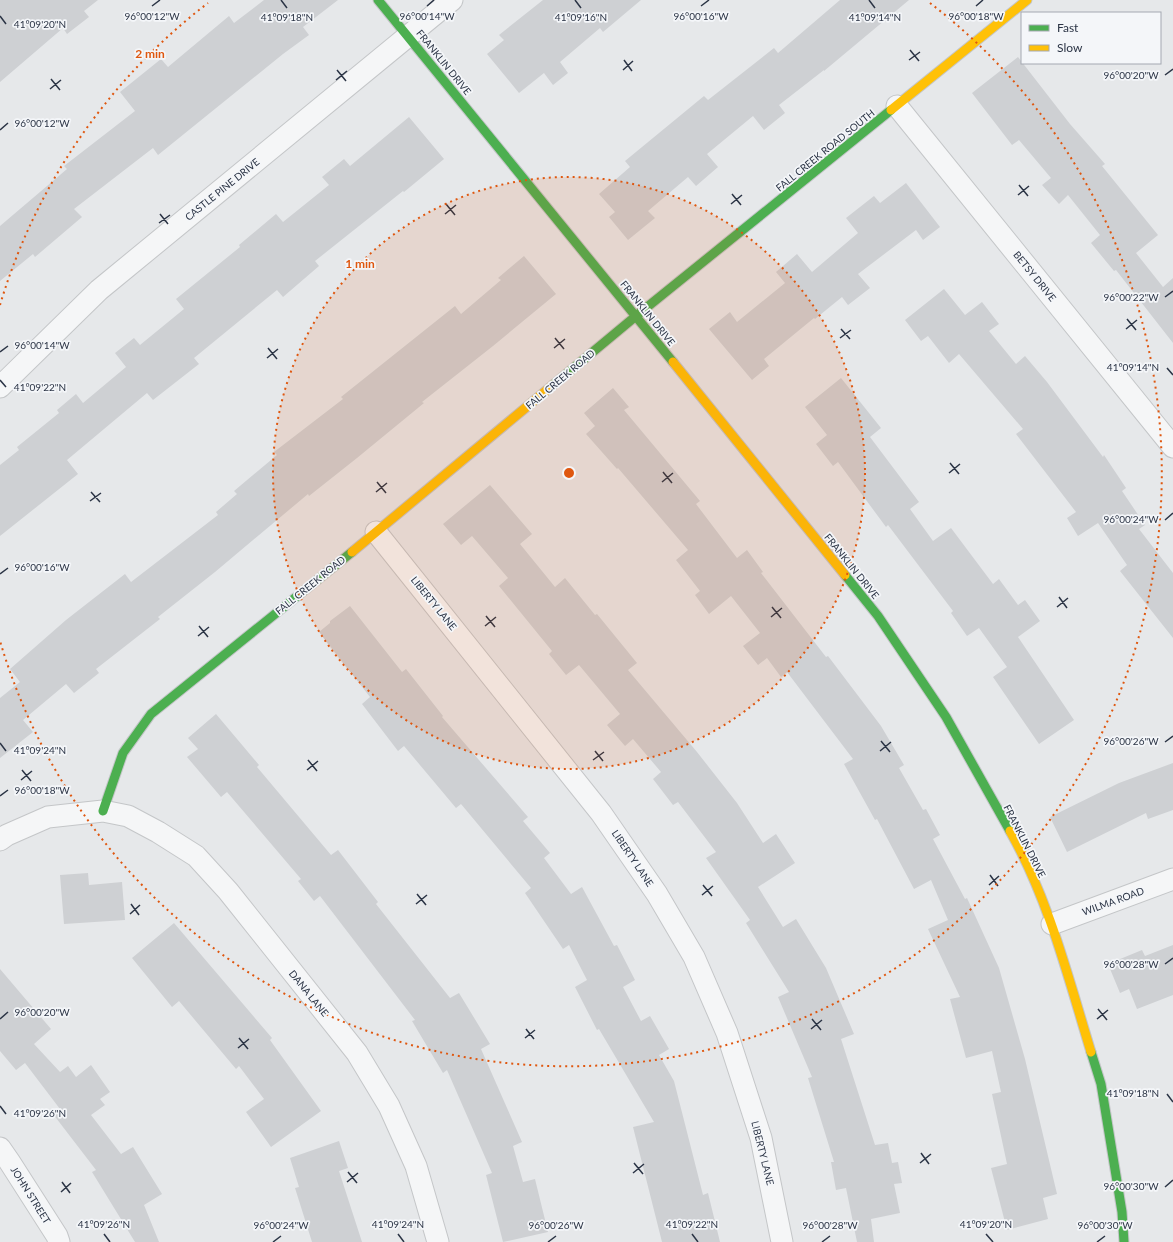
<svg xmlns="http://www.w3.org/2000/svg" width="1173" height="1242" viewBox="0 0 1173 1242" font-family="Lato,sans-serif">
<style>
.building{fill:#ced0d3}
.lines{fill:none;stroke-linecap:round;stroke-linejoin:round}
.street-casing{stroke:#c4c6c8;stroke-width:23}
.fast-casing{stroke:#c4c6c8;stroke-width:11}
.slow-casing{stroke:#c4c6c8;stroke-width:11}
.street{stroke:#f5f6f7;stroke-width:21}
.fast{stroke:#4caf50;stroke-width:9}
.slow{stroke:#ffc107;stroke-width:9}
.ticks{fill:none;stroke:#2b3445;stroke-width:1.5}
.ring{fill:none;stroke:#df570f;stroke-width:2;stroke-dasharray:2 4}
.labels{text-anchor:middle;stroke-width:3.5;stroke-linejoin:round;paint-order:stroke}
.street-label{font-size:10px;fill:#2b3445;stroke:#f4f6f9}
.ticks-label{font-size:10px;text-anchor:middle;fill:#2b3445;stroke:#f4f6f9;stroke-width:3.5;stroke-linejoin:round;paint-order:stroke}
.centre{fill:#df570f;stroke:#f4f6f9;stroke-width:2}
.ring-label{font-size:12px;text-anchor:middle;font-weight:bold;fill:#df570f;stroke:#f4f6f9;stroke-width:3.5;stroke-linejoin:round;paint-order:stroke}
</style>
<rect width="100%" height="100%" fill="#e6e8ea"/>
<path class="building" d="M0,0H98L84,11L89,17L67,34L63,28L0,82Z
M264,0H338L303,27L309,35L283,54L158,155L153,148L74,209L82,217L35,257L33,254L0,281V226L67,169L64,166L135,111L120,92L161,59L168,67L229,16L234,23Z
M543,0H641L603,32L600,28L560,62L568,73L553,85L544,73L519,93L487,54L504,40L499,35Z
M840,0H909L824,71V70L779,105L785,113L764,130L753,116L707,154L718,167L696,186L688,177L648,211L655,218L628,240L609,217L615,212L599,194L630,167L625,161L704,96L708,100L774,48L778,53Z
M1018,57L1070,124L1105,164L1102,166L1158,235L1136,253L1163,287L1173,278V343L1116,270L1114,271L1091,243L1100,235L1068,195L1059,204L1042,185L1051,178L1019,140L1012,145L972,93Z
M409,117L444,159L404,192L403,191L315,261L319,266L283,297L277,290L194,358L199,364L153,400L147,393L67,460L78,474L0,536V465L19,450L17,447L59,413L57,410L76,394L83,403L126,367L115,353L134,338L140,345L184,309L176,299L240,247L239,245L276,214L283,222L329,185L322,177L344,159L350,166Z
M906,183L940,227L923,240L916,230L858,274L870,288L848,305L842,297L815,319L814,318L764,359L769,366L752,380L709,329L730,312L737,322L785,283L776,272L797,254L812,272L858,233L846,218L874,196L880,203Z
M524,256L556,294L493,346L422,402L424,403L357,458L309,496L308,494L215,572L158,617L160,619L96,669L99,673L74,693L66,684L23,720L33,732L0,758V698L20,682L10,669L66,620L125,574L131,582L218,515L216,512L237,494L234,491L277,455L274,452L343,399L341,397L455,306L461,314L501,280L498,278Z
M944,289L965,315L982,302L999,324L989,331L1016,364L1025,356L1047,382L1103,457L1104,455L1126,488L1122,491L1145,525L1139,529L1173,573V638L1120,571L1127,565L1098,523L1078,536L1067,518L1076,512L1016,434L1023,429L959,354L949,363L928,336L921,341L905,320Z
M841,378L881,428L870,437L919,502L910,509L933,541L951,528L993,584L999,579L1018,605L1025,600L1040,621L1018,637L1074,720L1039,744L993,677L1007,667L979,628L967,636L951,613L953,611L888,525L886,527L838,462L833,466L816,444L827,435L805,407Z
M613,388L629,407L624,410L700,501L696,504L737,558L747,550L763,572L761,573L826,657L828,656L881,726L904,765L899,768L923,810L926,809L940,835L933,839L965,899L967,898L999,968L1025,1059L1057,1194L1043,1198L1048,1219L1007,1230L991,1168L1007,1164L992,1094L1001,1092L992,1051L966,1058L950,999L960,997L928,929L948,920L931,880L914,889L877,819L875,820L844,764L853,759L787,672L781,677L767,658L758,665L743,646L760,633L731,596L709,614L695,595L700,591L676,560L688,550L618,468L617,469L586,434L595,426L584,413Z
M490,485L532,534L520,544L555,587L565,578L595,615L597,614L637,663L628,670L697,752L737,803L763,843L776,834L795,863L758,887L783,927L796,919L826,968L854,1034L841,1039L875,1145L888,1143L892,1163L898,1162L902,1183L894,1184L900,1213L871,1219L874,1242H857L846,1188L836,1190L831,1162H834L808,1078L812,1077L778,997L789,992L746,923L750,920L706,858L716,852L678,802L673,805L653,779L661,772L633,739L625,746L607,725L620,714L579,665L566,675L549,654L552,651L499,586L508,578L472,536L461,545L443,524Z
M350,606L402,672L406,669L443,716L442,717L528,817L523,821L550,853L544,858L571,894L582,887L614,946L617,945L635,980L623,987L641,1021L650,1016L669,1049L659,1055L674,1081L703,1195L708,1193L720,1242H662L633,1127L654,1122L599,1029L597,1030L575,987L587,980L569,945L563,949L525,893L531,888L461,804L456,808L404,746L398,751L362,704L370,697L319,632L330,623V621Z
M216,714L259,765L257,767L331,855L338,850L378,902L376,904L450,998L459,993L490,1044L481,1049L522,1142L513,1146L523,1182L535,1179L548,1232L503,1242L486,1175L492,1173L447,1070L443,1073L412,1021L415,1020L320,896L314,901L298,881L301,879L227,792L221,797L187,757L198,749L188,738Z
M1173,763V810L1148,819L1146,813L1067,852L1050,817L1119,783Z
M88,873L89,885L122,882L125,920L64,924L60,875Z
M174,923L272,1038L270,1040L321,1111L271,1147L246,1112L264,1099L239,1066L236,1069L179,1001L172,1007L132,958Z
M1173,945V995L1137,1009L1129,989L1120,993L1108,964L1142,950L1145,956Z
M0,969L51,1029L34,1044L60,1072L68,1066L76,1077L91,1065L110,1092L100,1099L105,1105L91,1115L121,1154L133,1147L162,1194L144,1205L159,1242H135L92,1172L96,1170L53,1114L60,1109L25,1063L16,1070L0,1051Z
M339,1141L348,1168L339,1171L362,1242H312L295,1188L299,1187L290,1158Z"/>
<g class="lines">
<defs>
<path id="street" d="M897,106L1173,447
M0,387L99,290L452,0
M376,532L601,813L657,894L694,957L727,1033L761,1138L782,1242
M0,840L7,835L48,817L103,811L128,816L158,832L196,856L228,891L357,1053L389,1106L416,1166L438,1242
M1052,924L1173,879
M0,1148L9,1161L57,1236L59,1242"/>
<path id="fast" d="M378,0L673,362
M553,385L636,316L891,110
M845,575L878,616L946,717L1010,831
M103,811L123,753L151,714L352,552
M1091,1052L1101,1084L1122,1212L1124,1242"/>
<path id="slow" d="M891,110L1027,0
M673,362L845,575
M352,552L553,385
M1010,831C1049,900 1068,977 1091,1052"/>
</defs>
<use href="#street" class="street-casing"/>
<use href="#fast" class="fast-casing"/>
<use href="#slow" class="slow-casing"/>
<use href="#street" class="street"/>
<use href="#fast" class="fast"/>
<use href="#slow" class="slow"/>
</g>
<path class="ticks" d="M281,0L287,8M575,0L581,8M869,0L875,8M152,6L160,0M427,6L434,0M701,6L709,0M976,6L983,0M0,16L6,24M910,50L919,61M624,60L632,71M909,60L920,52M337,70L346,81M623,70L633,61M1165,75L1173,69M51,79L60,90M336,80L347,71M50,89L61,80M0,130L8,123M1019,185L1028,196M732,194L741,205M1018,195L1029,186M446,204L455,215M731,204L742,195M160,214L168,224M445,214L456,205M159,223L170,215M1165,297L1173,291M1127,319L1136,330M841,329L850,339M1126,329L1137,320M555,338L564,349M840,338L851,330M268,348L277,359M554,348L565,339M0,352L8,346M267,358L278,349M1167,368L1173,375M0,380L6,387M950,463L959,474M663,472L672,483M949,473L960,464M377,482L386,493M662,482L673,473M91,492L100,502M376,492L387,483M90,501L101,493M1165,520L1173,513M0,574L8,568M1059,597L1067,608M772,607L781,618M1057,607L1068,598M486,616L495,627M771,617L782,608M199,626L208,637M485,626L496,617M198,636L209,627M881,741L890,752M1165,742L1173,736M0,743L6,751M595,751L603,761M880,751L891,742M308,760L317,771M593,760L604,752M22,770L31,781M307,770L318,761M21,780L32,771M0,796L8,790M990,875L998,886M703,885L712,896M989,885L999,876M417,894L426,905M702,895L713,886M131,904L139,915M416,904L427,895M130,914L140,905M1165,964L1173,958M1098,1009L1107,1020M0,1019L8,1012M812,1019L821,1030M1097,1019L1108,1010M526,1029L534,1039M811,1029L822,1020M239,1038L248,1049M525,1038L535,1030M238,1048L249,1039M1167,1094L1173,1102M0,1106L6,1114M921,1153L929,1164M634,1163L643,1174M920,1163L931,1154M348,1172L357,1183M633,1173L644,1164M62,1182L70,1193M347,1182L358,1173M1165,1187L1173,1180M61,1192L71,1183M104,1234L110,1242M398,1234L404,1242M692,1234L698,1242M986,1234L993,1242M273,1242L281,1236M548,1242L556,1236M822,1242L830,1236M1097,1242L1105,1236"/>
<circle cx="569" cy="473" r="296" fill="#df570f" fill-opacity=".12"/>
<g class="ring">
<circle cx="569" cy="473" r="296"/>
<path d="M0 305A593 593 0 0 1 208 3M930 3A593 593 0 1 1 0 641"/>
</g>
<g class="labels">
<g class="street-label">
<text transform="translate(444 62) rotate(51)" y="4">FRANKLIN DRIVE</text>
<text transform="translate(825 150) rotate(-39)" y="4">FALL CREEK ROAD SOUTH</text>
<text transform="translate(222 189) rotate(-39)" y="4">CASTLE PINE DRIVE</text>
<text transform="translate(1035 276) rotate(51)" y="4">BETSY DRIVE</text>
<text transform="translate(648 313) rotate(51)" y="4">FRANKLIN DRIVE</text>
<text transform="translate(560 379) rotate(-40)" y="4">FALL CREEK ROAD</text>
<text transform="translate(852 566) rotate(51)" y="4">FRANKLIN DRIVE</text>
<text transform="translate(310 585) rotate(-39)" y="4">FALL CREEK ROAD</text>
<text transform="translate(434 603) rotate(51)" y="4">LIBERTY LANE</text>
<text transform="translate(1025 841) rotate(63)" y="4">FRANKLIN DRIVE</text>
<text transform="translate(633 858) rotate(56)" y="4">LIBERTY LANE</text>
<text transform="translate(1113 901) rotate(-20)" y="4">WILMA ROAD</text>
<text transform="translate(309 993) rotate(51)" y="4">DANA LANE</text>
<text transform="translate(763 1153) rotate(76)" y="4">LIBERTY LANE</text>
<text transform="translate(31 1195) rotate(58)" y="4">JOHN STREET</text>
</g>
</g>
<g class="ticks-label">
<text x="152" y="20">96°00'12"W</text>
<text x="427" y="20">96°00'14"W</text>
<text x="701" y="20">96°00'16"W</text>
<text x="976" y="20">96°00'18"W</text>
<text x="287" y="21">41°09'18"N</text>
<text x="581" y="21">41°09'16"N</text>
<text x="875" y="21">41°09'14"N</text>
<text x="40" y="28">41°09'20"N</text>
<text x="1131" y="79">96°00'20"W</text>
<text x="42" y="127">96°00'12"W</text>
<text x="1131" y="301">96°00'22"W</text>
<text x="42" y="349">96°00'14"W</text>
<text x="1133" y="371">41°09'14"N</text>
<text x="40" y="391">41°09'22"N</text>
<text x="1131" y="523">96°00'24"W</text>
<text x="42" y="571">96°00'16"W</text>
<text x="1131" y="745">96°00'26"W</text>
<text x="40" y="754">41°09'24"N</text>
<text x="42" y="794">96°00'18"W</text>
<text x="1131" y="968">96°00'28"W</text>
<text x="42" y="1016">96°00'20"W</text>
<text x="1133" y="1097">41°09'18"N</text>
<text x="40" y="1117">41°09'26"N</text>
<text x="1131" y="1190">96°00'30"W</text>
<text x="104" y="1228">41°09'26"N</text>
<text x="398" y="1228">41°09'24"N</text>
<text x="692" y="1228">41°09'22"N</text>
<text x="986" y="1228">41°09'20"N</text>
<text x="281" y="1229">96°00'24"W</text>
<text x="556" y="1229">96°00'26"W</text>
<text x="830" y="1229">96°00'28"W</text>
<text x="1105" y="1229">96°00'30"W</text>
</g>
<circle cx="569" cy="473" r="6" class="centre"/>
<g class="ring-label">
<text x="150" y="58">2 min</text>
<text x="360" y="268">1 min</text>
</g>
<rect x="1021" y="12" width="140" height="52" fill="#f4f6f9" stroke="#a4a8b1"/>
<rect x="1029" y="25" width="20" height="6" fill="#4caf50" stroke="#a4a8b1"/>
<text x="1057" y="32" font-size="12" fill="#2b3445">Fast</text>
<rect x="1029" y="45" width="20" height="6" fill="#ffc107" stroke="#a4a8b1"/>
<text x="1057" y="52" font-size="12" fill="#2b3445">Slow</text>
</svg>
